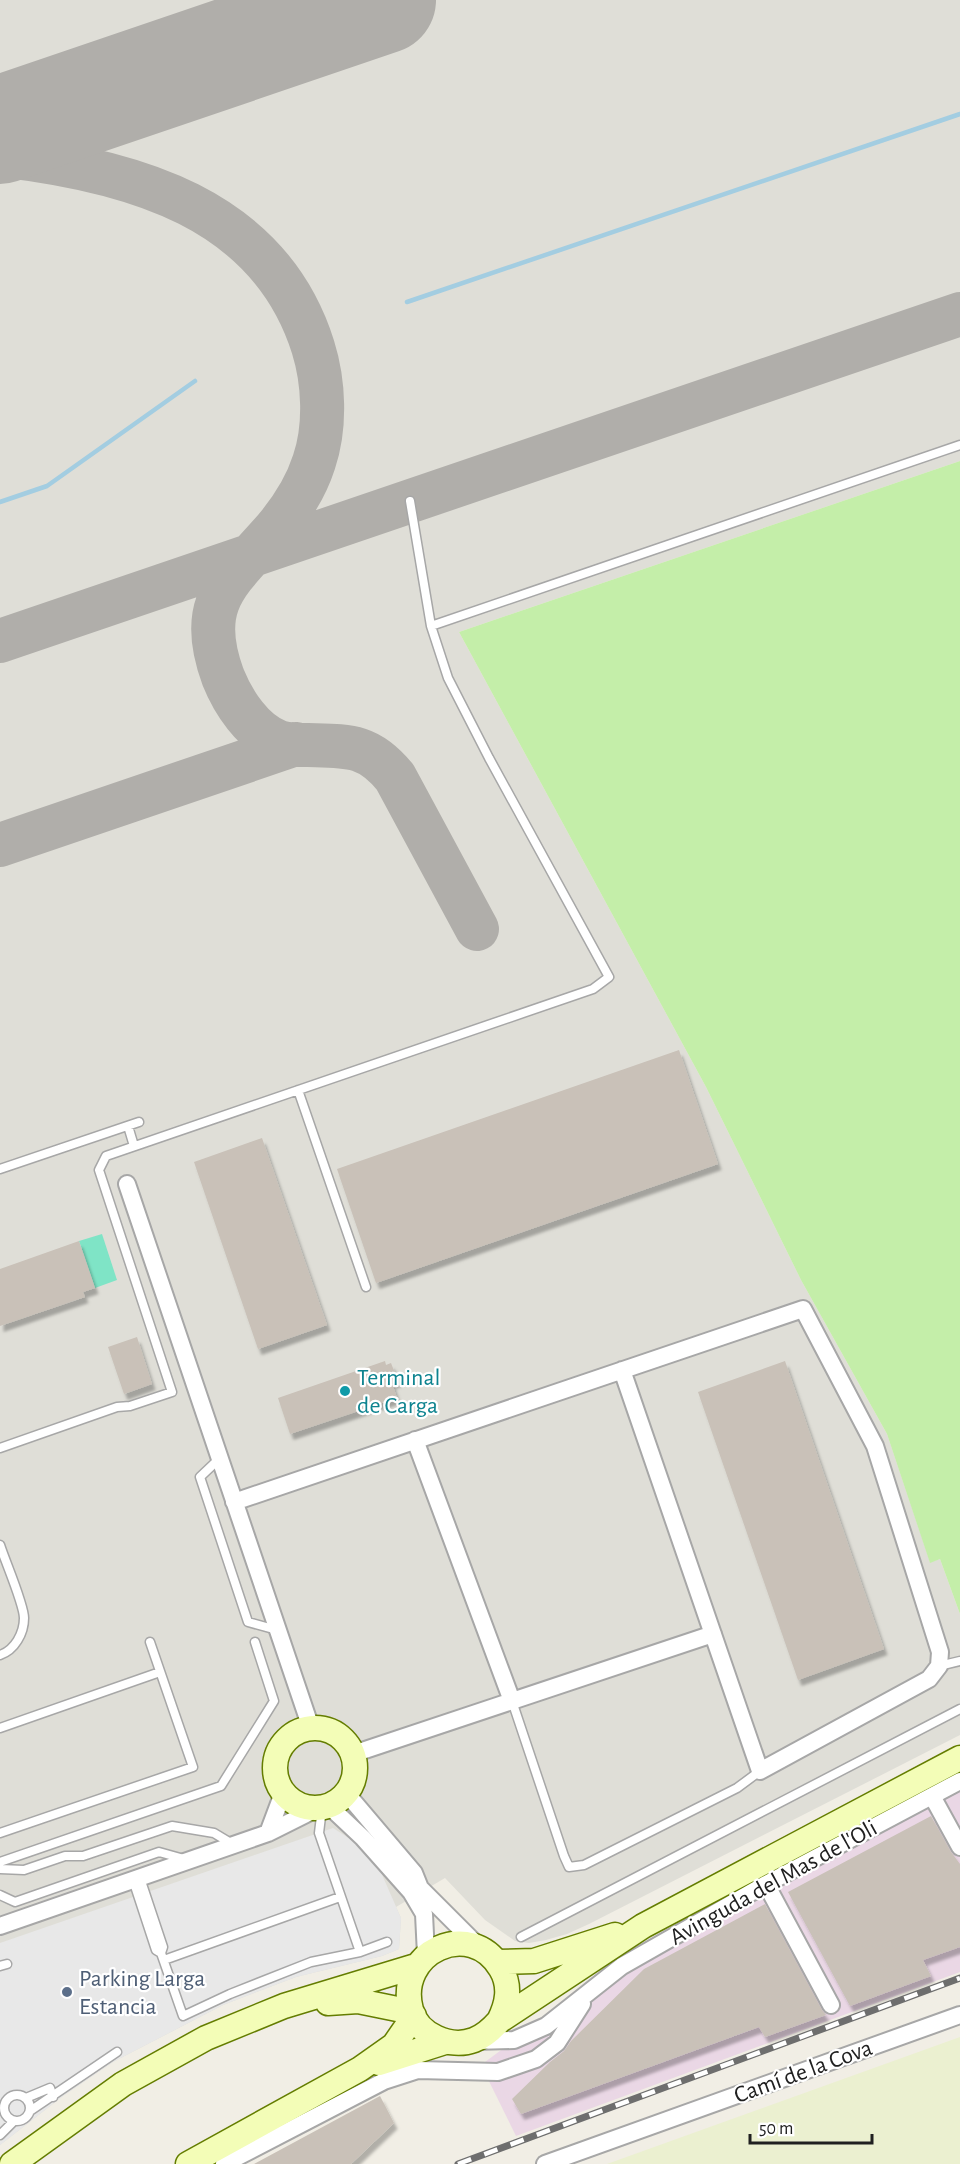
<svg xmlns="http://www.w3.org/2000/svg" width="960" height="2164" viewBox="0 0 960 2164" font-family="'Alegreya Sans',sans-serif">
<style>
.industrial{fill:#ead7e5}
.airport{fill:#dfded7}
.farmland{fill:#ebf0d0}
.grass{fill:#c4eea9}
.pitch{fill:#7fe4c6}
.parking{fill:#e8e8e8}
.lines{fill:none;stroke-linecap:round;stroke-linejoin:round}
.stream{stroke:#a3cde1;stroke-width:4.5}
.taxiway{stroke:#b0aeaa;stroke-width:44}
.runway{stroke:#b0aeaa;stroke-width:108}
.building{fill:#c9c1b8;filter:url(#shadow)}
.lane-casing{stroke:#a7a7a7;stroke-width:11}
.street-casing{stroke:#a7a7a7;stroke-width:20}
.secondary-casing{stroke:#647d00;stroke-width:27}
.lane{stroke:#fff;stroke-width:8}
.street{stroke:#fff;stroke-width:16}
.secondary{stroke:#f3fdb7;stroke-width:24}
.rail-casing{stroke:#6e6e6e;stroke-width:7}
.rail{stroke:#fff;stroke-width:4.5;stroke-dasharray:14;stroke-linecap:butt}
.culture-dot{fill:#0f9aa8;stroke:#fff;stroke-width:2}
.service-dot{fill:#5c6f8a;stroke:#fff;stroke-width:2}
.labels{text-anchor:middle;stroke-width:4.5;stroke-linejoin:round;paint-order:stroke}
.culture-label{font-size:24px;fill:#0d838f;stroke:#fff;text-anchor:start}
.street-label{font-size:24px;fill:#202020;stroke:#fff}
.service-label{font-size:24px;fill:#4e5e75;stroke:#fff;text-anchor:start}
</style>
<defs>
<filter id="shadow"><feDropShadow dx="3.5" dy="6" stdDeviation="1.5" flood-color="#0004"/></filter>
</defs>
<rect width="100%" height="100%" fill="#f1eee5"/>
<path class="industrial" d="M960,1782V1972L516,2136L481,2065L634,1952Z"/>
<path class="airport" d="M0,0H960V461L459,632L706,1087L801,1280L887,1434L930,1562L940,1559L960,1614V1735L589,1924L567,1934L546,1940L529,1943L515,1941L485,1920L445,1878L396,1907L401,1918L399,1949L382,1956L296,1977L223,2005L113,2062L63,2096L0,2145Z"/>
<path class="farmland" d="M960,2037V2164H607Z"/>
<path class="grass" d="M960,461V1614L940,1559L930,1563L887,1434L801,1280L706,1087L459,632Z"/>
<path class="pitch" d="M102,1234L117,1280L95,1288L79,1241Z"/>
<path class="parking" d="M333,1828L358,1844L376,1861L401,1918L399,1949L382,1956L296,1977L223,2005L113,2062L63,2096L0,2145V1943Z"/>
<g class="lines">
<path class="stream" d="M407,302L960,114
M0,502L47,486L195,381"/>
<path class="taxiway" d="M0,155C130,170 269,207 313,347C324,382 326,427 314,462C306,487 292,509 275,529C230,581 195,601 223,677C233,702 253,733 279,742C288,745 299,745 308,745C348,746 368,744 395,777L477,929
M0,641L960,314
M0,845L296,744"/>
<path class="runway" d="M0,130L382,0"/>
</g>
<path class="building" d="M679,1050L718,1164L376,1283L337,1169Z
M262,1138L327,1325L258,1349L194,1162Z
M79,1241L95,1288L83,1292L85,1297L0,1326V1269Z
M137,1337L152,1384L124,1394L108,1347Z
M385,1361L386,1365L391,1363L398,1381L392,1383L397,1398L290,1434L278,1398Z
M785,1361L884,1649L798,1680L698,1392Z
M931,1816L951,1852L960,1864V1947L923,1960L931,1976L850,2006L788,1892Z
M765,1904L822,2010L826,2015L765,2037L759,2027L521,2114L512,2099L550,2062L564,2051L571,2041L644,1969Z
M380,2096L394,2123L351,2164H254Z"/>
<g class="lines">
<defs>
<path id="lane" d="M431,626L960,445
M298,1090L366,1287
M128,1126L134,1146
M0,1169L139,1122
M0,1448L117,1407L130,1406L172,1392L99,1170L106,1156L593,989L609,977L489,758L448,678L431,626L410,501
M219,1459L200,1477L248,1622L277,1630
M0,1545C5,1561 24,1604 24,1618C24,1633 15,1650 0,1655
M939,1666L960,1661
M512,1701L564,1856L569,1867L584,1865L737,1788L760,1771
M0,1728L160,1672
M322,1808L319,1833L360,1952
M0,1833L193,1767L150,1642
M0,1862L221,1786L274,1701L255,1642
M0,1869L24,1870L65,1856H83L172,1826L214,1833L234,1845
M140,1878L163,1947L161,1953L183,2016L230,1994L311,1962L360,1952L387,1942
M133,1880L156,1950L161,1953
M0,1895L15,1902L159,1852L184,1859
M521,1937L960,1709
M164,1960L340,1897
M0,1966L7,1964
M4 2108a13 13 0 1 1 26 0a13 13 0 1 1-26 0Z
M26,2098L50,2088L53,2097
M30,2111L117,2052
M0,2135L14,2121"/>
<path id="street" d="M127,1184L311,1728
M415,1440L512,1701
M234,1502L803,1309L875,1446L940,1652L939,1666L929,1679L760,1771L622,1370
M353,1754L713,1634
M347,1794L414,1873L420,1888L481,1949
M932,1796L960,1847
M329,1806L363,1838L411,1892L424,1914L426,1955
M268,1833L283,1793
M766,1884L831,2005
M0,1926L268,1833L316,1809
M474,2041L514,2040L546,2026L622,1966L766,1884L960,1781
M224,2164L384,2081L418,2070L498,2072L536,2059L557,2043L582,2004
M545,2164L960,2015"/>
<path id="secondary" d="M275 1768a40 40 0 1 1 80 0a40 40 0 1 1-80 0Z
M497,1962L534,1961L615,1935
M328,2003L358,2001L412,2012
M499,2021C508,2003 511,1986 501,1969C471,1917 395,1952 411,2010C418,2035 450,2049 474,2040C485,2036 492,2029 499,2021L643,1926L960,1758
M379,2063L445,2042
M12,2164L123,2084L206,2038L284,2006L416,1966
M188,2164L360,2069L394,2045L414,2016"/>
</defs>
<use href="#lane" class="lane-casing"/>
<use href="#street" class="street-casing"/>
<use href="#secondary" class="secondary-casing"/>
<use href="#lane" class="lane"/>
<use href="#street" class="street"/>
<use href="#secondary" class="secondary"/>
<defs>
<path id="rail" d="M458,2164L960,1978"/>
</defs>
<use href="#rail" class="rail-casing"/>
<use href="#rail" class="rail"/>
</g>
<circle class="culture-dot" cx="345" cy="1391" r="6"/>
<circle class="service-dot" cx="67" cy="1992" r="6"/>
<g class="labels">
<g class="culture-label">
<text x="357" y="1385">Terminal<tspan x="357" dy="28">de Carga</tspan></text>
</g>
<g class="street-label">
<text transform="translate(773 1882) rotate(-29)" y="8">Avinguda del Mas de l'Oli</text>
<text transform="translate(803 2071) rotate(-20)" y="8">Camí de la Cova</text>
</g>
<g class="service-label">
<text x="79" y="1986">Parking Larga<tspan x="79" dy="28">Estancia</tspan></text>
</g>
</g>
<path d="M750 2134v9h122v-9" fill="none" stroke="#202020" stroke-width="3"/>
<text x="759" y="2134" font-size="18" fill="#202020" stroke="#ffffff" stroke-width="4.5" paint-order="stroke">50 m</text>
</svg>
